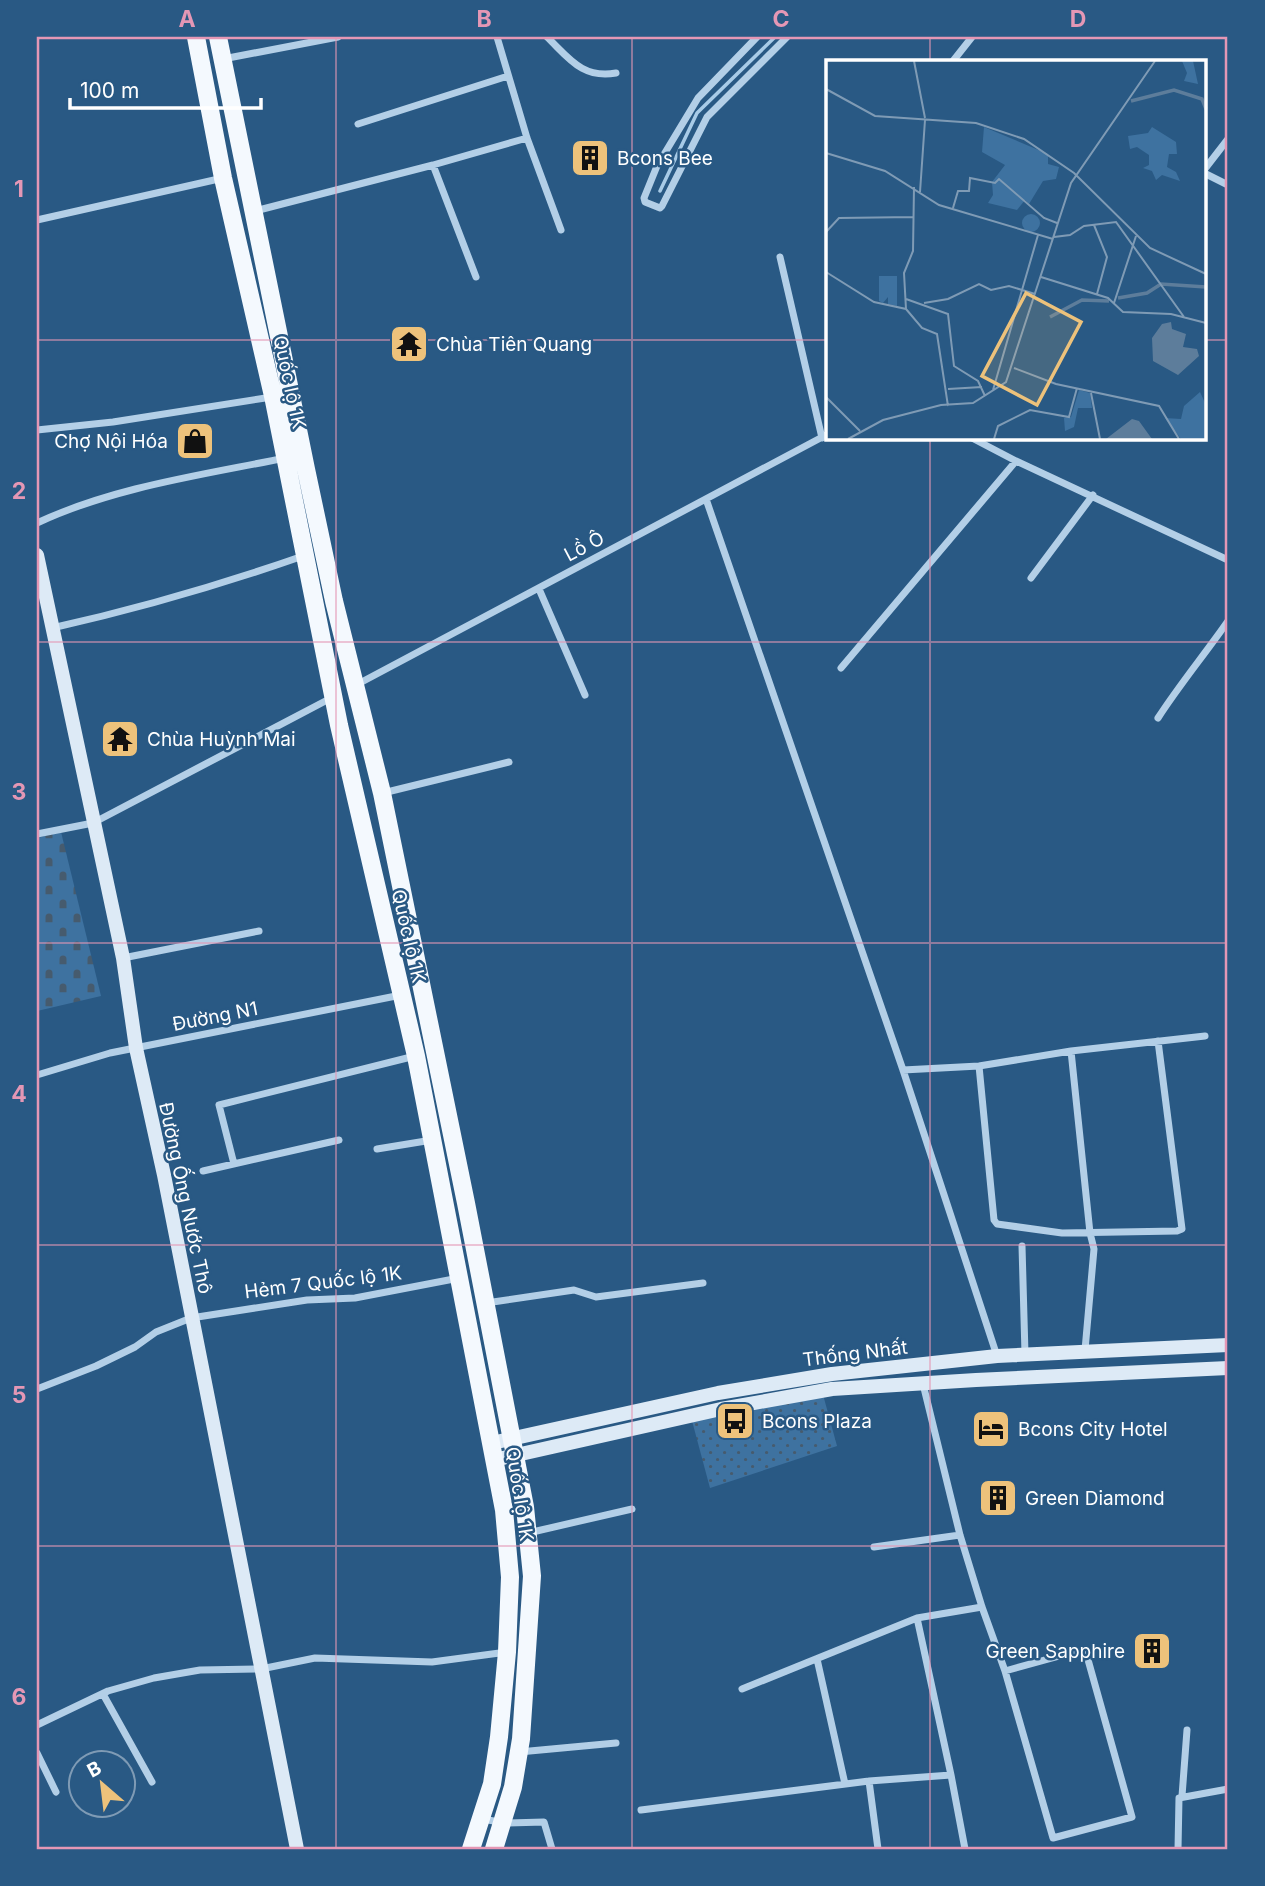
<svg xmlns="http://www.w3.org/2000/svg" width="1265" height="1886" viewBox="0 0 1265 1886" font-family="Inter,sans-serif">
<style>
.grass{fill:url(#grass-dots)}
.cemetery{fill:url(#cemetery-stones)}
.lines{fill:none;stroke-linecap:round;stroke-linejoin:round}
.stream{stroke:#a8cbe7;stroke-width:3.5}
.street{stroke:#b3cfe7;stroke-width:7}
.secondary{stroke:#ddeaf6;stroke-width:14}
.primary{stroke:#f4f9fe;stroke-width:18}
.grid{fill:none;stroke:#e497b5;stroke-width:2;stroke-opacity:0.55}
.labels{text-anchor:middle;stroke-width:5;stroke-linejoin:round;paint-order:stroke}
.poi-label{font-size:19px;fill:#fff;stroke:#295984;text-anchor:start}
.street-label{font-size:19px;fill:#fff;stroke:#295984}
.inset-river{fill:none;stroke:#5d7d9b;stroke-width:3.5}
.inset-road{fill:none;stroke:#7f9bb5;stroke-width:2}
.view{fill:#edc27b;fill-opacity:0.15;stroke:#edc27b;stroke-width:3.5}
.inset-edge{fill:none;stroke:#fff;stroke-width:3.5}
.neatline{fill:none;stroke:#e497b5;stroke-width:2.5}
.grid-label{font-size:23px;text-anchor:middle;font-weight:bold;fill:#e497b5}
</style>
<defs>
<pattern id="grass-dots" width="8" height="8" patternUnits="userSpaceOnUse" patternTransform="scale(1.75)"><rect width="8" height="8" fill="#3e72a0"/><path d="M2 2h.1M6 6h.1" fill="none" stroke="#465b6e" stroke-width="1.8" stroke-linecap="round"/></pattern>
<pattern id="cemetery-stones" width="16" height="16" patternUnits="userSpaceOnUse" patternTransform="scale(1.75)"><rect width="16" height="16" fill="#3e72a0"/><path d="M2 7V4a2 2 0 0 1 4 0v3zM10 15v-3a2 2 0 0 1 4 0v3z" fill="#465b6e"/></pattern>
</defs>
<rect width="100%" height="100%" fill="#295984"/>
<path class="grass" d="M822,1391L837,1446L710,1488L691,1417Z"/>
<path class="cemetery" d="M61,832L101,996L37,1011V838Z"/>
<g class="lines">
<path class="stream" d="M660,191L697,113L775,37"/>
<path class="street" d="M497,37L527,138L561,230
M547,37C569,58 582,79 616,73
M757,37L698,98L657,166L644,198L645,202L660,208L662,206L707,117L787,37
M223,59L338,37
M953,61L972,37
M358,124L508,76
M433,165L476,277
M1204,170L1228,139
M1204,173L1228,185
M255,211L433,165L527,138
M37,220L223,178
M780,257L822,438
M37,430L113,422L272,397
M972,438L1016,461L1228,560
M706,499L903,1070L997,1356
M37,523C114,487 202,475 285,458
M1031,578L1093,495
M539,589L585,695
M52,628C137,609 220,585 303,556
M841,668L1016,461
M356,685L828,434
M1158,718C1180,684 1205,654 1228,621
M383,793L509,762
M37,834L93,823L333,697
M123,958L259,931
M1071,1051L1090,1233L1094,1249L1085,1350
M979,1066L994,1220L997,1224L1062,1233L1177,1231L1182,1229L1158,1041
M903,1070L979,1066L1071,1051L1205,1036
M37,1075L110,1053L401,995
M377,1149L432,1140
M234,1164L219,1105L415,1056
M203,1171L339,1140
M1022,1246L1025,1354
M486,1303L574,1290L596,1297L703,1283
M923,1384L960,1535L982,1607L1005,1671L1053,1838L1132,1817L1085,1649L1005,1671
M37,1389L96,1366L135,1347L156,1332L191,1318L307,1300L355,1298L459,1278
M528,1533L632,1509
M874,1547L960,1535
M817,1659L845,1784
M742,1689L917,1618
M103,1694L152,1782
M37,1725L108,1691L154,1678L200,1670L261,1669L315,1658L432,1662L507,1652
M519,1752L616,1743
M37,1753L56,1792
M869,1781L878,1849
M1182,1796L1187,1730
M641,1810L869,1781L951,1775
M483,1819L504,1823L544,1822L552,1849
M965,1849L951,1775L917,1618L982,1607
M1178,1849L1179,1798L1228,1789"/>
<path class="secondary" d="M37,555L123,958L136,1048L164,1175L297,1849
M492,1443L718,1393L832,1374L997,1356L1228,1345
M494,1460L721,1409L832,1389L976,1380L1228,1368"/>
<path class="primary" d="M196,37L223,178L273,396L339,725L416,1056L504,1510L510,1577L507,1652L499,1737L492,1784L471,1849
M218,37L306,469L334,601L382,793L466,1203L525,1507L532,1576L521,1739L513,1787L494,1849"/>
</g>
<path class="grid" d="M336,37V1849M632,37V1849M930,37V61M37,340H828M1204,340H1228M930,438V1849M37,642H1228M37,943H1228M37,1245H1228M37,1546H1228"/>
<defs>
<symbol id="building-square" viewBox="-11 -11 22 22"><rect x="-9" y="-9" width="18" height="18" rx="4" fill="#edc27b" stroke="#295984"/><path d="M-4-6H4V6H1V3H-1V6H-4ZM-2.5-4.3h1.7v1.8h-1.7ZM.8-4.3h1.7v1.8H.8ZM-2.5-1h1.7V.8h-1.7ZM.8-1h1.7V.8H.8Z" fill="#111"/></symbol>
<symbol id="temple-square" viewBox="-11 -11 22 22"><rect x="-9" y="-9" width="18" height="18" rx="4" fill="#edc27b" stroke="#295984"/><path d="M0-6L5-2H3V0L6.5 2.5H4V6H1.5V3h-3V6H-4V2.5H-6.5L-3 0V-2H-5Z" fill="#111"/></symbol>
<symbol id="shop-square" viewBox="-11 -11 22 22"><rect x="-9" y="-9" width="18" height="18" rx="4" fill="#edc27b" stroke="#295984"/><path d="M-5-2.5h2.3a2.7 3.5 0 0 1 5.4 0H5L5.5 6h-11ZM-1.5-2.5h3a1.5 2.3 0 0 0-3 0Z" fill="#111"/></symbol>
<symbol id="bus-square" viewBox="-11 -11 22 22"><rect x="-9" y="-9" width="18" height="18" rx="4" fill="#edc27b" stroke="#295984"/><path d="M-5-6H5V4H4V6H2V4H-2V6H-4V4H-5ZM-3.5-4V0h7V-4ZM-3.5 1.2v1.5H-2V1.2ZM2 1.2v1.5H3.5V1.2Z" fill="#111"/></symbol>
<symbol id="hotel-square" viewBox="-11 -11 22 22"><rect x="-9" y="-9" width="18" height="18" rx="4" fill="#edc27b" stroke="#295984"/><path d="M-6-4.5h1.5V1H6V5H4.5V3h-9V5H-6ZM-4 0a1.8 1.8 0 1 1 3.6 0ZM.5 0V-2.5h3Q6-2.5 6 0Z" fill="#111"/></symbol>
</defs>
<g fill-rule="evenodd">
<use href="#building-square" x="568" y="136" width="44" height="44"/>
<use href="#temple-square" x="387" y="322" width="44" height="44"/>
<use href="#shop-square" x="173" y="419" width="44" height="44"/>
<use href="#temple-square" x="98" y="717" width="44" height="44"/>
<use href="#bus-square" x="713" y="1399" width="44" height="44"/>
<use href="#hotel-square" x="969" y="1407" width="44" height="44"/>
<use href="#building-square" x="976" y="1476" width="44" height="44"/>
<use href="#building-square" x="1130" y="1629" width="44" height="44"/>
</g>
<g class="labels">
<g class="poi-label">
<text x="617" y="165">Bcons Bee</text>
<text x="436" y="351">Chùa Tiên Quang</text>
<text x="168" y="448" text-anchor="end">Chợ Nội Hóa</text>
<text x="147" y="746">Chùa Huỳnh Mai</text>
<text x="762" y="1428">Bcons Plaza</text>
<text x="1018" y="1436">Bcons City Hotel</text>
<text x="1025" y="1505">Green Diamond</text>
<text x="1125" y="1658" text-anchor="end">Green Sapphire</text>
</g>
<g class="street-label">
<text transform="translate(290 382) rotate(78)" y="7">Quốc lộ 1K</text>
<text transform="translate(584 546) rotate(-28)" y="7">Lồ Ô</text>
<text transform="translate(409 936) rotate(77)" y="7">Quốc lộ 1K</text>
<text transform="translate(215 1016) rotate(-11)" y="7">Đường N1</text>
<text transform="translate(186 1198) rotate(78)" y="7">Đường Ống Nước Thô</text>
<text transform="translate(323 1282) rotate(-7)" y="7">Hẻm 7 Quốc lộ 1K</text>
<text transform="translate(855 1353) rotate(-7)" y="7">Thống Nhất</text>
<text transform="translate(520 1494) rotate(81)" y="7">Quốc lộ 1K</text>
</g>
</g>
<g transform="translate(826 60)">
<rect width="380" height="380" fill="#295984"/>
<path d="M253,330L264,333L266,348H252L248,367L239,371L238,358L245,357Z" fill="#3e72a0"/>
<path d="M326,67L350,82L351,94H343L341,107L350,112L354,121L336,115L330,120L326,111L317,108L323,105V95L311,87L304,89L302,76L322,73Z" fill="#3e72a0"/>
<path d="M356,1H367L372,24L358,21L361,13ZM158,67L222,94V104L233,107L230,119L217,121L203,144L199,140L191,150L162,143L167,135L166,122L179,105L156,92ZM196 163a9 9 0 1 1 18 0a9 9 0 1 1-18 0ZM374,332L380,345V379H355L339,358L355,359L358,346Z" fill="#3e72a0"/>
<path d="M53,216H71V246L62,244V237L57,243L53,241Z" fill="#3e72a0"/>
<path d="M345,262L346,269L360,274L357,287L371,289L373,296L352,315L327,301L326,278L336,264ZM306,359L313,361L326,379H280Z" fill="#5d7d9b"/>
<path class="inset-river" d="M305,41L348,30L376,39L380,49M292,238L321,233L335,224L380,227M224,257L256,240L283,241"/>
<path class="inset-road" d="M88,1L99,58M0,29L49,56L150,63L198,79L248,113L324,188L380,214M0,93L59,111L113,145L227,179M94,132L99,60M127,148L132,131H143L144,118L169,123L173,119L218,158L231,163M268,165L281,197L271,234M0,172L13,158L87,157M228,177L244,175L258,166L290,162L358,257M0,212L48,242L80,249L96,268L111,274L122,346M215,217L282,238L297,252L345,254L380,263M80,239L122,254L128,306L152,321L159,336M98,243L122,239L153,224L165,230L183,226L209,234M288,243L310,176M80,249L78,213L87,191L88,127M188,308L230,324L333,346L353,379M122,329L156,327M167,330L212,175M265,333L274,379M0,337L34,371M22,379L57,360L115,345L147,343L180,322L245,123L329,1M168,379L172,366L204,350L243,357L251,328"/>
<path class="view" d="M200,233L255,262L211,345L156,316Z"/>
<rect width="380" height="380" class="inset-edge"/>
</g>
<rect width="1265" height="1886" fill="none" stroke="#295984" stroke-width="77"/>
<g transform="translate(102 1784) rotate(332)"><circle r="33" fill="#295984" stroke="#7f9bb5" stroke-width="2"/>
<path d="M0-5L12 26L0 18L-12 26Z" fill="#edc27b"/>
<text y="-10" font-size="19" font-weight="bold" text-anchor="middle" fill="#ffffff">B</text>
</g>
<path d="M70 98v10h191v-10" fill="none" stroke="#ffffff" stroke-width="3.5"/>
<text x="80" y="98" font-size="21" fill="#ffffff" stroke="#295984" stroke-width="5" paint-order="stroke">100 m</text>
<rect x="38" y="38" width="1188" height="1810" class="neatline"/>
<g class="grid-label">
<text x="187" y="27">A</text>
<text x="484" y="27">B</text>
<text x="781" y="27">C</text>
<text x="1078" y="27">D</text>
<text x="19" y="197">1</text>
<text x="19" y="499">2</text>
<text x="19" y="800">3</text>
<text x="19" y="1102">4</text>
<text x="19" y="1403">5</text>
<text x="19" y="1705">6</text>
</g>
</svg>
